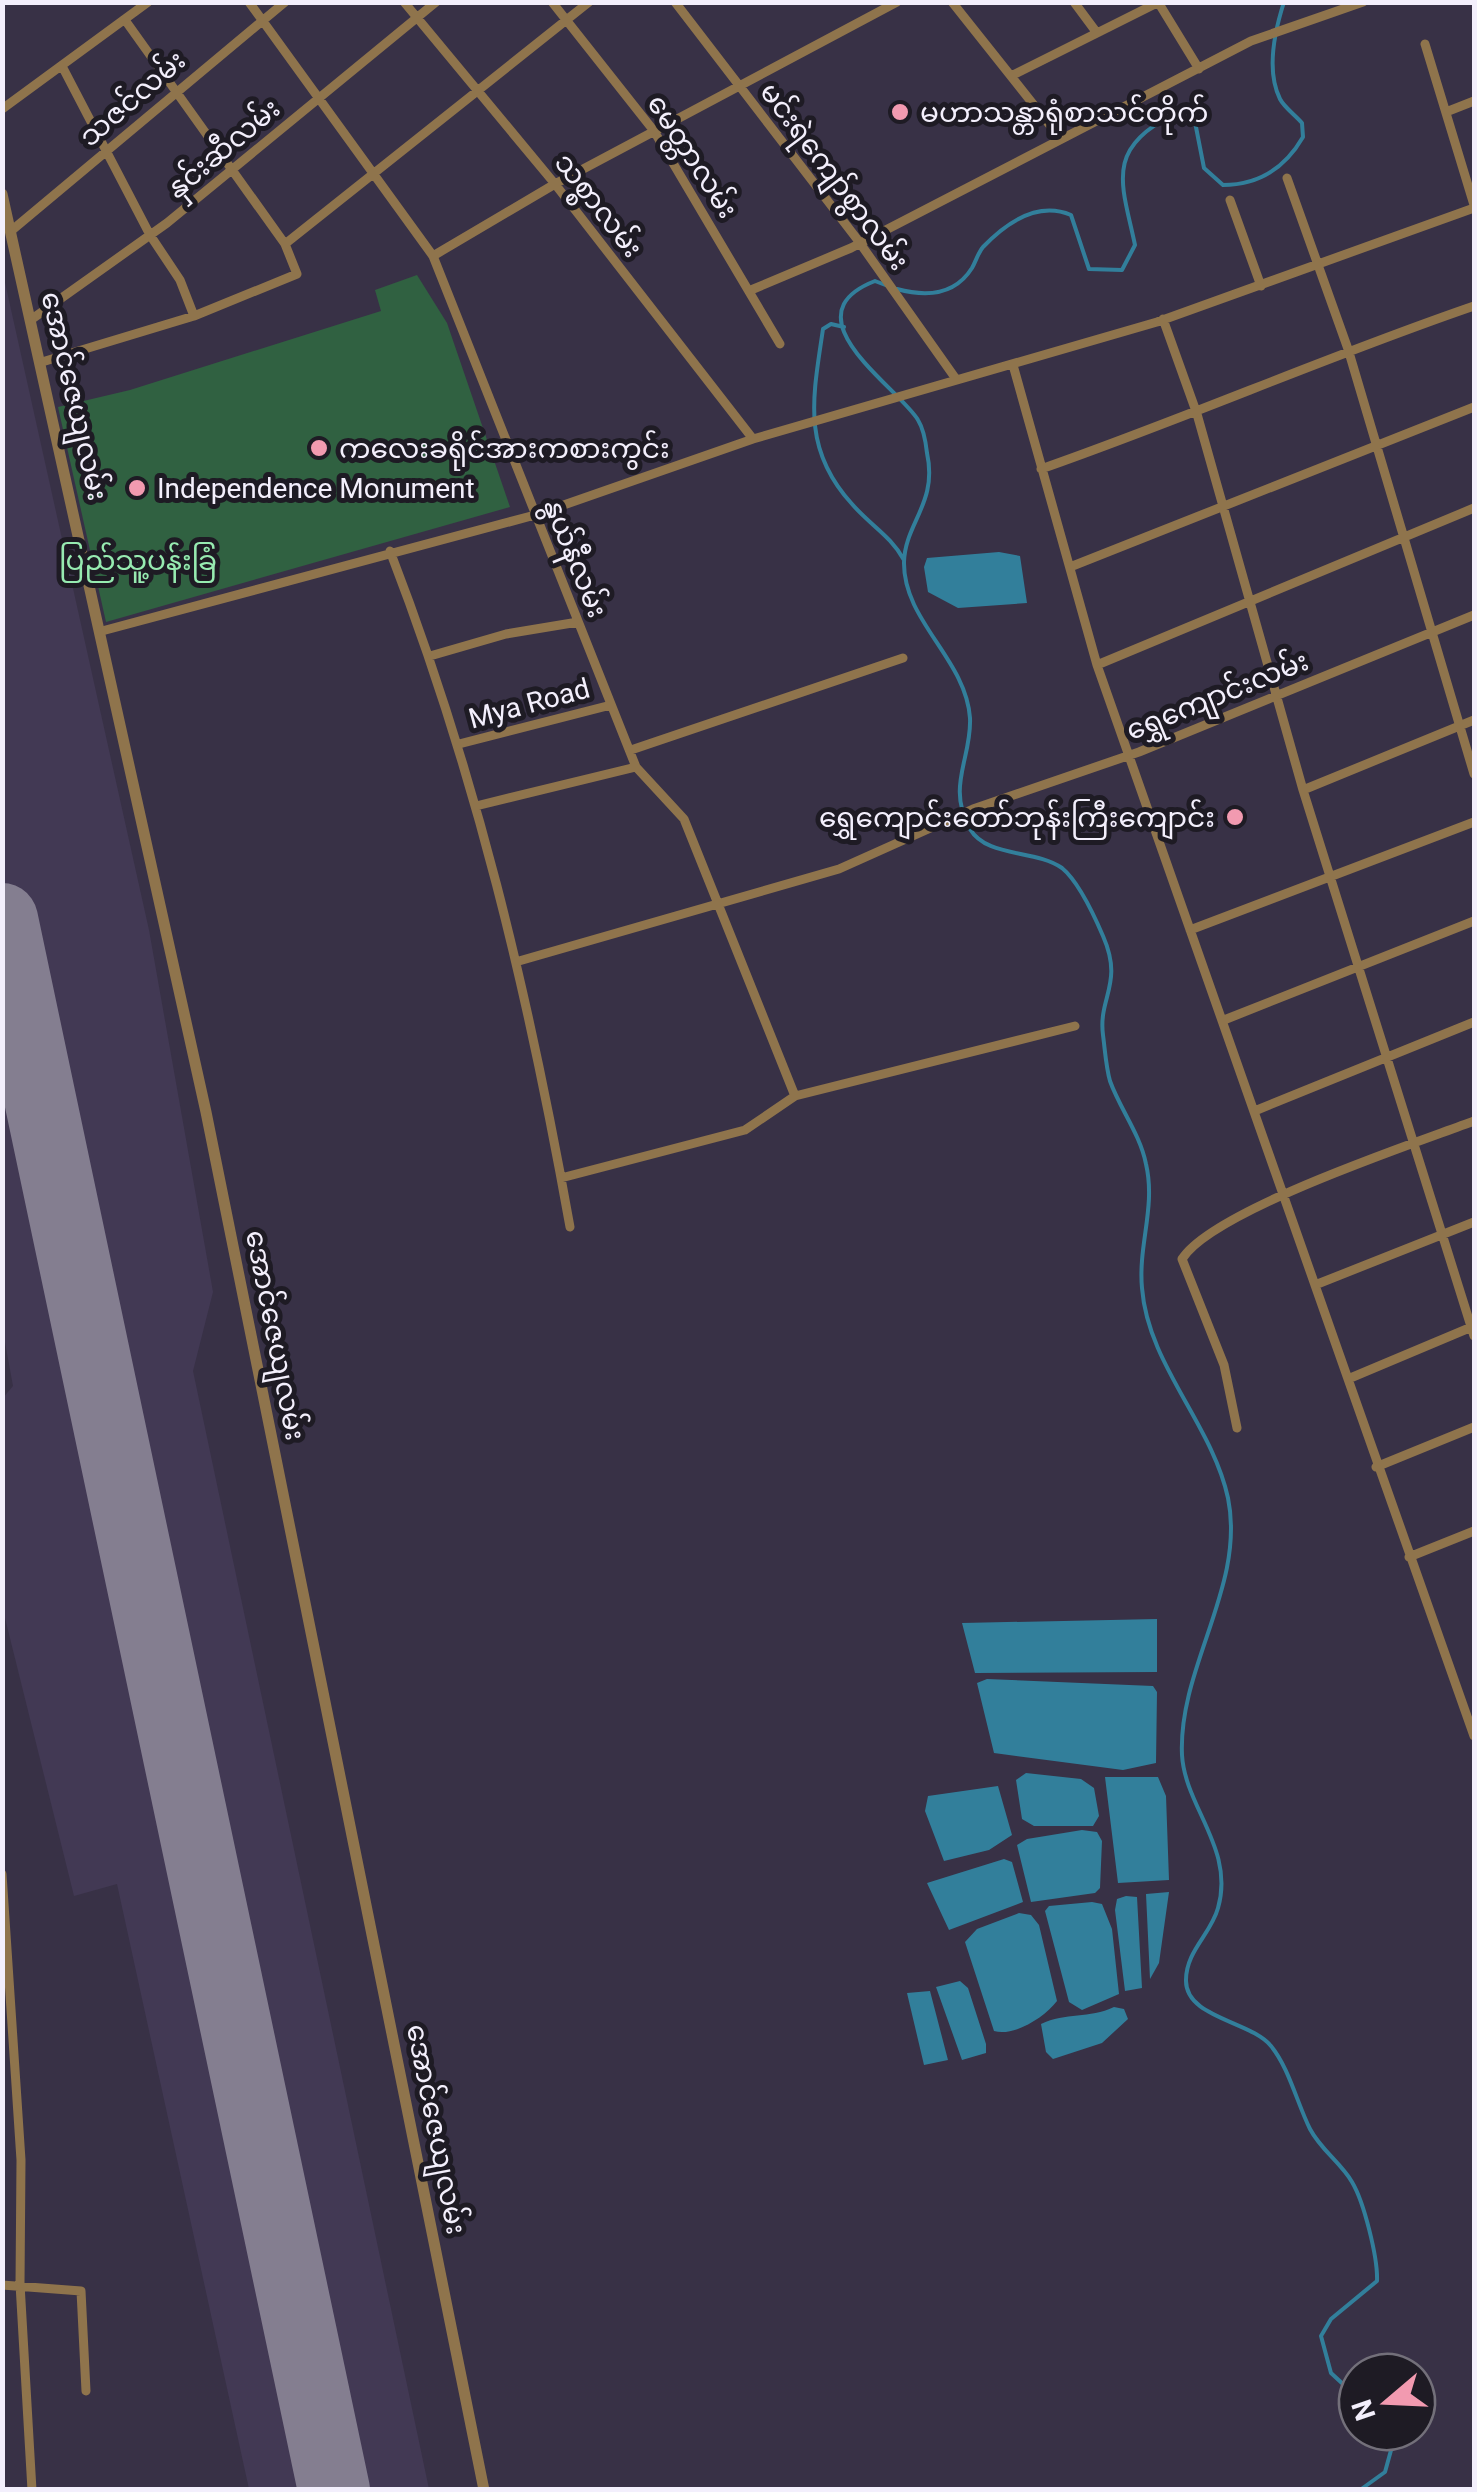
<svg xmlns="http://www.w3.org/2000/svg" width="1477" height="2492" viewBox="0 0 1477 2492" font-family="Roboto,'Noto Sans Myanmar',sans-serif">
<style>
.built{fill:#423954}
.green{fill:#306141}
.water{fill:#327f9b}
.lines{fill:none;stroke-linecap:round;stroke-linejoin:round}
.stream{stroke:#327f9b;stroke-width:4}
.runway{stroke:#847e90;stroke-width:72}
.minor{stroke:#8f744c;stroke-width:9}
.tertiary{stroke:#8f744c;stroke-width:11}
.poi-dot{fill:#f29ab0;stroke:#1e1b24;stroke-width:4}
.labels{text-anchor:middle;stroke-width:10;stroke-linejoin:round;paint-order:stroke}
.street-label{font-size:28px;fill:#f3effc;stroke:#1e1b24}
.poi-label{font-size:28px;fill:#f3effc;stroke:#1e1b24;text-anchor:start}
.park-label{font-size:28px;fill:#97ebb1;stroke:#1e1b24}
</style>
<rect width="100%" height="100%" fill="#383146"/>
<path class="built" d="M2,269L149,930L213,1292L193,1371L429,2489H249L117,1884L74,1896L3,1610L2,1399L13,1386L2,1326Z"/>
<path class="green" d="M417,275L447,323L510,507L106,622L58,407L130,390L381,311L375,290Z"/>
<path class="water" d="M999,552L1020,556L1027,603L958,608L928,592L924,567L927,558Z
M1157,1619V1672L975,1673L962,1623Z
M987,1679L1153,1686L1157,1692L1156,1763L1123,1770L994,1753L977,1683Z
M1026,1773L1081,1779L1094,1788L1099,1816L1093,1826H1034L1022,1819L1016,1780Z
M1105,1777H1158L1166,1796L1169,1880L1118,1883Z
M998,1786L1012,1835L989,1850L944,1861L925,1811L928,1796Z
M1082,1830L1097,1832L1102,1841L1100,1888L1095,1893L1031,1902L1017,1845L1027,1839Z
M1004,1859L1012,1862L1023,1902L949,1930L927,1883Z
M1169,1892L1159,1963L1150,1979L1146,1894Z
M1126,1896L1137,1897L1142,1988L1125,1991L1115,1910L1117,1899Z
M1092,1902L1102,1904L1112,1929L1119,1994L1082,2010L1069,2002L1045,1911L1049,1906Z
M1019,1913L1031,1915L1039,1925L1057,2001C1045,2017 1014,2037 994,2031L965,1942L977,1929Z
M960,1981L968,1988L986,2044V2053L962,2060L936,1987Z
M930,1991L948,2060L924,2065L907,1993Z
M1114,2007L1124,2009L1128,2019L1102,2043L1053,2059L1046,2052L1041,2024C1066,2012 1089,2019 1114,2007Z"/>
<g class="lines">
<path class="stream" d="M888,286L875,281C785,316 899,388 918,420C923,428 926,444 927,453C938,503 905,523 904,562C903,621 966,659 970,718C972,758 946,786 970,829C987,858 1035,849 1062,868C1079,882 1094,915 1103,936C1124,984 1098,997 1103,1035C1105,1050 1106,1067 1110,1081C1120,1109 1140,1134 1146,1164C1156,1207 1138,1245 1142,1288C1148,1365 1212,1424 1228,1498C1246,1586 1178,1667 1182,1755C1185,1807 1235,1849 1218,1908C1211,1934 1186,1951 1186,1980C1185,2018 1251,2021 1271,2046C1289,2068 1297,2103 1310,2129C1321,2150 1341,2163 1352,2182C1364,2202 1378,2258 1377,2281L1331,2319L1321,2336L1331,2373L1357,2397
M897,289C926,297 955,295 972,268C976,261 978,253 983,247C1007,222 1038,201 1071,215L1089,269L1122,270L1135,245C1123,187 1103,149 1173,115L1195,122L1204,168L1223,185C1259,185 1285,168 1303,137L1302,123C1295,115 1284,107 1280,99C1266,71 1275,30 1284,2
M844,327L831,324L823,329C813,397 801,448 852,504C870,525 891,536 904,560
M1360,2490L1385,2472L1393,2443L1389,2432"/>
<path class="runway" d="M2,919L334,2490"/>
<path class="minor" d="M249,2L433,256L636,767L684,819L795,1096
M404,2L555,184L753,439
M552,2L654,131L780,344
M675,2L857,239L956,379
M952,2L1060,138
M1074,2L1097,33
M1158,2L1199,69
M1425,44L1474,205
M63,68L150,235L180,280L194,316
M1011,76L1159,2
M2,109L148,2
M1446,112L1474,101
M1287,178L1348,349L1474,774
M1230,200L1261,286
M11,231L285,2
M285,244L589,2
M433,256L555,184L897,2
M751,290L851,248L1251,41L1363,2
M32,319L167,223L436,2
M1163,319L1197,414L1303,790L1474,1336
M42,362L194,316L297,274L285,244L125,20
M1013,365L1097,665L1348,1379L1474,1326
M1041,469C1187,418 1328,356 1474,306
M390,551C476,774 528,992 570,1227
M1070,567L1474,407
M102,631L535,515L753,439L1157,322L1474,208
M430,656L506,634L578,622
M1097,665L1474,508
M459,744L611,705
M631,750L903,658
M1303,790L1474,720
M476,806L636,767
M1190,930L1474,822
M519,961L839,869L973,809L1139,752L1474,615
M1224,1020L1474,921
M1257,1110L1474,1022
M561,1178L745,1130L795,1096L1075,1026
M1315,1285L1474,1222
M1348,1379L1474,1736
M1237,1428L1224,1365L1182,1259C1213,1210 1413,1144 1474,1121
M1376,1467L1474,1427
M1409,1557L1474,1531
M2,1874L21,2160L20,2284L32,2490
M2,2285L81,2291L86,2391"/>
<path class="tertiary" d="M2,194L206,1112L484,2490"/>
</g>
<g class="poi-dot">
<circle cx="900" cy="112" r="10"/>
<circle cx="319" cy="448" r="10"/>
<circle cx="137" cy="488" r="10"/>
<circle cx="1235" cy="817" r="10"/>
</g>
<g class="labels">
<g class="street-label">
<text transform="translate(132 98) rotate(-41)" y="10">သဇင်လမ်း</text>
<text transform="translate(223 148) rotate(-40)" y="10">နှင်းဆီလမ်း</text>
<text transform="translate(693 156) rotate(57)" y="10">မေတ္တာလမ်း</text>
<text transform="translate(835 176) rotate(53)" y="10">မင်းရဲကျော်စွာလမ်း</text>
<text transform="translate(599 205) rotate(52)" y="10">သစ္စာလမ်း</text>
<text transform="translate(75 396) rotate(77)" y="10">အောင်ဇေယျလမ်း</text>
<text transform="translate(576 558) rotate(68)" y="10">နွယ်နီလမ်း</text>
<text transform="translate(1217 695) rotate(-22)" y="10">ရွှေကျောင်းလမ်း</text>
<text transform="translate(529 703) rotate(-15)" y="10">Mya Road</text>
<text transform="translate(276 1335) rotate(79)" y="10">အောင်ဇေယျလမ်း</text>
<text transform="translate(437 2129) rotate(79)" y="10">အောင်ဇေယျလမ်း</text>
</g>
<g class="poi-label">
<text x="920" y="122">မဟာသန္တာရုံစာသင်တိုက်</text>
<text x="339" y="458">ကလေးခရိုင်အားကစားကွင်း</text>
<text x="157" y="498">Independence Monument</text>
<text x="1215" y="827" text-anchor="end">ရွှေကျောင်းတော်ဘုန်းကြီးကျောင်း</text>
</g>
<g class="park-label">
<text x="138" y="570">ပြည်သူ့ပန်းခြံ</text>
</g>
</g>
<rect width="1477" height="2492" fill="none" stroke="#f3effc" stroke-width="10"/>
<g transform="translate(1387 2402) rotate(251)"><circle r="48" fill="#1e1b24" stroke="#73707a" stroke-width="2.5"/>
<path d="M0-8L18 38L0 25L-18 38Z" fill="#f29ab0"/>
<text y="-15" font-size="28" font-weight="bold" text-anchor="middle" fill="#f3effc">N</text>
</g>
</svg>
